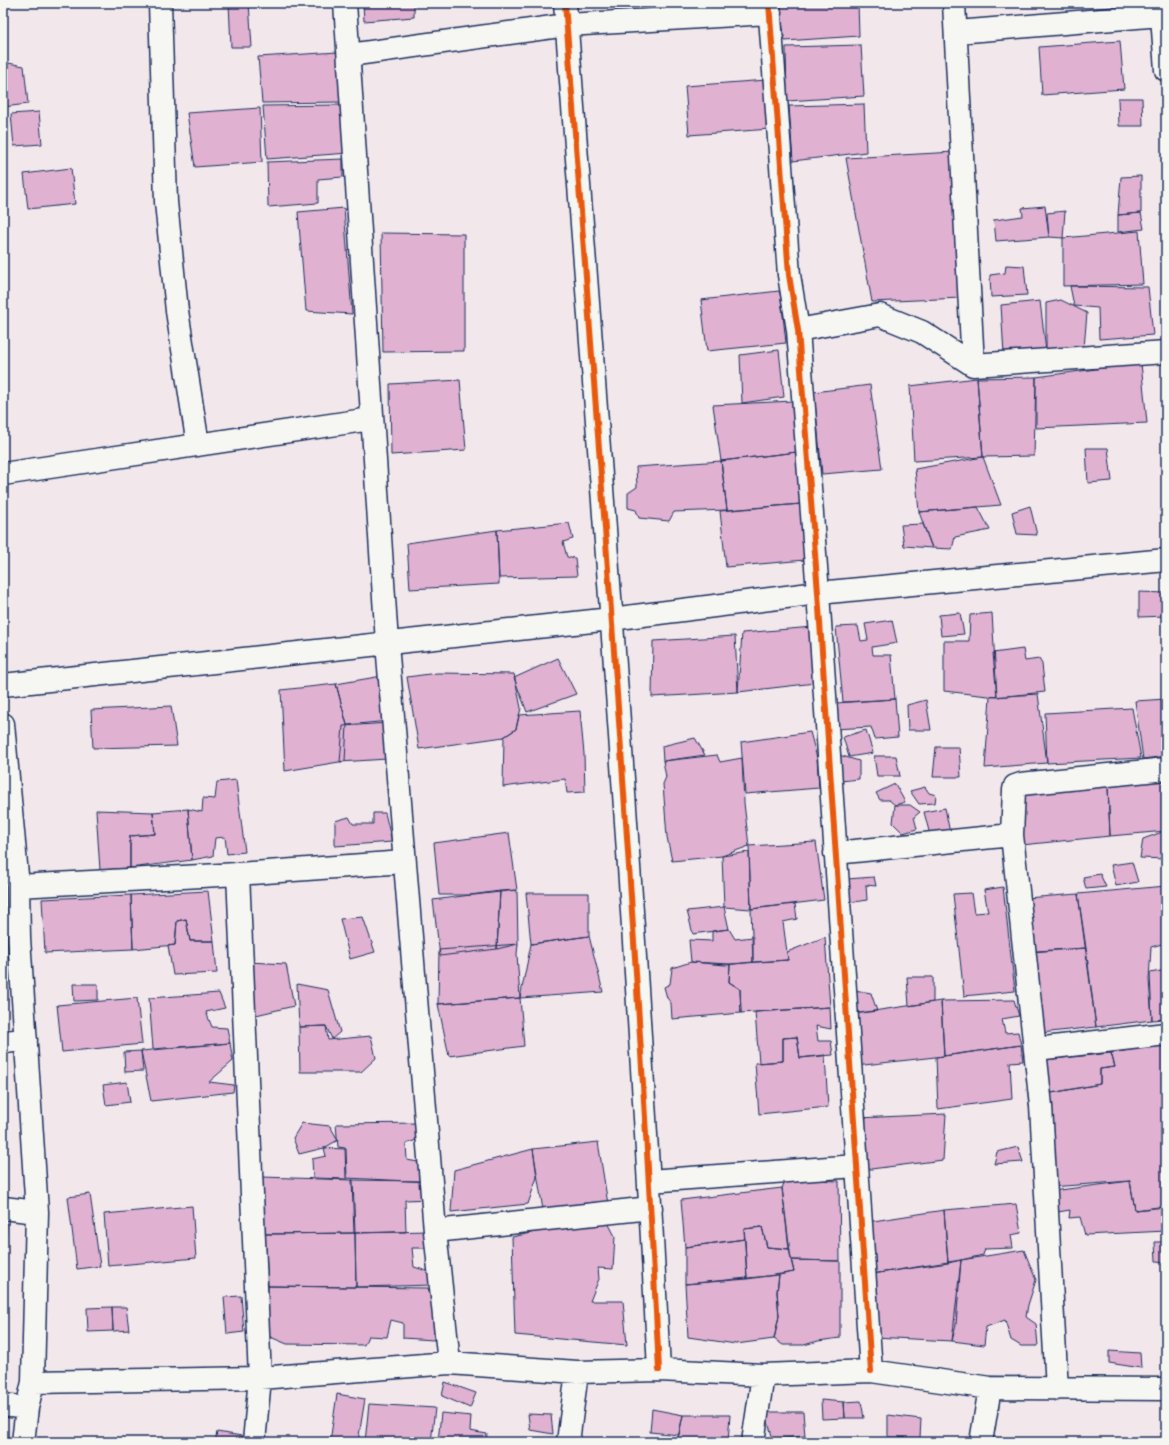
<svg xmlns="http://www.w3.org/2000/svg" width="1169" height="1445" viewBox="0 0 1169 1445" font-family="Caveat,sans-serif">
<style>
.building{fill:#e0b1d1;stroke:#1b2f5e}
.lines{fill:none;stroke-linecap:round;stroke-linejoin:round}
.minor-casing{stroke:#1b2f5e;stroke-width:25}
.minor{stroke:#f6f6f2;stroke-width:22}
.cycleway-casing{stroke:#f6f6f2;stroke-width:8}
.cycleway{stroke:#e8590c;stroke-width:6}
</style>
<rect width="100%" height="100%" fill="#f2e8eb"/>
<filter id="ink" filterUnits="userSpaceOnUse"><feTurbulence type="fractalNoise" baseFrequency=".025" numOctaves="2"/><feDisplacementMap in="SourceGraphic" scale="8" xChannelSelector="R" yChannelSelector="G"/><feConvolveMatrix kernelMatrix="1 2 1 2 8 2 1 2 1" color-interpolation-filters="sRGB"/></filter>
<g filter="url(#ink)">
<path class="building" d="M229,3H249L252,47H231Z
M363,3H414V17L364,21Z
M779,3H858L859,36L785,41Z
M1120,41L1124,89L1042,95L1039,47Z
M861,45L864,96L787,101L786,47Z
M338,52L341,102L262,103L258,57Z
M3,62L24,66L28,104L3,107Z
M767,80L770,129L689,135L685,86Z
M1118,98H1142L1143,126H1119Z
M864,104L866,152L793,161L789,106Z
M340,105L349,153L267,159L263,106Z
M260,108L262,162L195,167L187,113Z
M39,112L42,144L14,146L11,114Z
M955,152L961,298L872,302L846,158Z
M343,159V177L318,179V203L268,207L267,162Z
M71,168L75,204L28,209L24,174Z
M1141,176V213L1118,215L1121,177Z
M1045,206L1049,237L996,241L994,220L1023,216L1022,208Z
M344,208L352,314L306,311L298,212Z
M1065,211L1063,238L1049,237L1047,213Z
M1141,213L1144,229L1118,232V215Z
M1139,231L1143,284L1063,286V238Z
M381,233L464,234V351L383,352Z
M1006,265L1024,266L1027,295L991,297L990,275L1005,273Z
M1070,286L1148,287L1153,335L1099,339L1098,308L1074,306Z
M779,291L781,297L786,343L707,351L701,300Z
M1061,300L1087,313L1084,348L1046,351V303Z
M1040,301L1046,351L1004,355L1001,305Z
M779,350L784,397L742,403L740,355Z
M1141,363L1147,423L1036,428V377Z
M1036,377L1034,456L983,457L977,378Z
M977,378L983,457L914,461L910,386Z
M460,380L466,450L391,455L390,384Z
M870,385L882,469L822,474L814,392Z
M793,401L797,452L721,461L713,405Z
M1086,448H1108L1112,481L1088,483Z
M797,452L801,504L727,510L721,461Z
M983,457L1001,505L919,512L915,469Z
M721,461L727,510L674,512L669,521L639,518L636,510L628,508V493L637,487L636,467Z
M801,504L805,560L726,567L720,511Z
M1030,506L1037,535L1017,534L1012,512Z
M978,507L990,530L955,537L952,549L932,548L919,512Z
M569,523L573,539L563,542L567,557L575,558L577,576L499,578L497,530Z
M923,524L932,548L904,546L901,525Z
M497,530L499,584L410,589L407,543Z
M1139,592L1166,593V616L1139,617Z
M960,613L964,634L941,636L939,615Z
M992,613L997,697L944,691V641H969L970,615Z
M892,620L897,643L872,647L873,655H891L895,699L843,702L836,627L858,626L861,641L868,640L865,624Z
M813,627L815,683L738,692L742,633Z
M735,636L738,692L652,697L653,641Z
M1023,649L1025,661L1039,659L1042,664L1045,692L997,697L993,653Z
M558,658L576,694L527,712L514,678Z
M437,673L514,674L521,708L516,729L504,737L419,749L407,677Z
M382,676L389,721L347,725L336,684Z
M336,684L347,725L345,761L285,771L281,690Z
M1038,694L1047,763L985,768L990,697Z
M895,699L898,737L875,739L871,727L834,729L836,703Z
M1166,699V756L1143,759L1135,701Z
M926,700L931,730H908L907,705Z
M171,706L177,746L93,748L91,710Z
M1132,708L1141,758L1047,763L1045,713Z
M580,711L584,754L585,792L567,793L565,779L503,787L504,737L516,729L519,715Z
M389,723L387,759L340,762L343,726Z
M866,730L873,753L849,757L843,737Z
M810,732L817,758L819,788L745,794L741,742Z
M695,738L705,755L663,761L662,746Z
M936,747H959L961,777H933Z
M717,755L720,762L742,758L744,803L749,846L722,856L672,861L667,837L663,784L666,777L663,761Z
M839,755L859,761V779L841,781Z
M874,756H896L900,776H877Z
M1166,777V831L1110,836L1108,786Z
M236,780L245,852L227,854L225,837L215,838L213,856L192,860L188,809L202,812L203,798L215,799L217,782Z
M895,784L905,802L895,805L889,800H880L876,793Z
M1108,786L1110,836L1022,845L1019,791Z
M925,787L929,793L936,795L935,803L919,804L910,791Z
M895,805H910L920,812L914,817L917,829L903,833L893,823Z
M945,808L950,833L930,835L924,812Z
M188,809L192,860L130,868V836L155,834L153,812Z
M96,810L153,812L155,834L130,836V868L100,870Z
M373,813H385L392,842L335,846V821L349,817L353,824H373Z
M1165,831L1166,859L1140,858L1143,839Z
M509,833L517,890L474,895H439L434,843Z
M816,842L824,900L751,909L749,846Z
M749,852L751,909L724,907L722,856Z
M1132,862L1138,882L1116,886L1111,865Z
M1100,874L1106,887L1086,889L1083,877Z
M874,877L876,886L866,885L867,900L848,903L847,879Z
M1166,886V943L1151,947L1149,980L1152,1020L1096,1027L1078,894Z
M1003,887L1015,991L964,996L953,894L971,893L974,913L988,912L984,890Z
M517,890L518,944L497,949L500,891Z
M208,891L214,941H190L186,919L177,921L175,945L133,949L131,895Z
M500,891L497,949L440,956L433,900Z
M526,893H589V936L531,944Z
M1078,894L1086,948L1031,952L1026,898Z
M131,895L133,949L45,953L42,899Z
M795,904L797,919L783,922L788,960L753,962L751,909Z
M724,907L729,929L693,934L687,911Z
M363,917L375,952L350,959L340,919Z
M186,919L190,941H214L217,973L173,975L168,946L175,945L177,921Z
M729,929L735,939L753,937V962L725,965L691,962L689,940L712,941V931Z
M589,936L603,992L520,998L531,944Z
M825,937L830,1007L741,1013L740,989L729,982L730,964L788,960L787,952Z
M518,944L517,954L520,998L438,1004L439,950Z
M1086,948L1096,1027L1041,1033L1036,951Z
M249,962L286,964L294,1006L256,1015Z
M691,962L730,964L729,982L740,989L741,1013L672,1019L671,1003L667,998L664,987L670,984L672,968Z
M1166,970V1019L1152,1020L1150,973Z
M907,977H933V1002L909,1006Z
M73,984H98V1000L74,1001Z
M297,984L328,990L340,1032L332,1039L326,1026L299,1027Z
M849,989L871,993L877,1011L853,1014Z
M219,993L225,1008L206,1012L212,1027L227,1028L230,1043L153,1049L149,998Z
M137,998L142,1044L62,1052L57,1005Z
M520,998L524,1046L449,1056L438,1004Z
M1014,1000L1019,1016L1002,1019L1005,1033L1018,1032L1021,1045L944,1056L941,1001Z
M941,1001L944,1056L855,1066L853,1014Z
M830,1007L831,1029L816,1026L818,1041H831L833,1055L800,1058L797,1037L783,1038V1061L759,1063L755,1012Z
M326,1026L328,1040L371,1036L376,1058L361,1072H300L299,1027Z
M797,1037L800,1058L825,1055L828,1107L759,1114L755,1063L783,1061V1038Z
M230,1043L233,1061L209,1082L234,1085L233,1092L151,1101L141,1051Z
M1166,1044V1206L1135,1210L1130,1181L1051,1187L1046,1094L1100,1084V1069L1115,1067L1111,1053Z
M1021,1045L1023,1061L1010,1062L1012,1099L938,1109L936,1057Z
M141,1051L143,1071L125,1072L124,1052Z
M1111,1053L1115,1067L1100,1069V1084L1046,1094L1042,1060Z
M127,1082L130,1102L106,1105L103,1085Z
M946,1114L943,1160L863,1170L858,1118Z
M302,1123L330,1126L338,1140L324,1148L299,1154L293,1138Z
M421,1123V1138L406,1144L407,1160L429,1164L430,1182L346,1178L345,1148L338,1147L336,1124Z
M598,1142L608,1204L543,1210L533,1149Z
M1018,1147L1023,1162L994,1164L997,1152Z
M324,1148L346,1149L347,1179L313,1178L312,1159L326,1156Z
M533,1149L537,1177L528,1204L451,1212L454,1170Z
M262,1177L353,1180L355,1233L265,1234Z
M786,1179L839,1181L840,1261L791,1260L782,1188Z
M352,1180L423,1181L431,1199L405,1200L406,1232L354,1233Z
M1130,1181L1135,1210L1166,1207V1231L1085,1235L1080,1217L1069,1218L1070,1210L1052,1213V1191Z
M782,1188L789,1249L767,1247L762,1227L744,1229L745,1239L685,1247L681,1200Z
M90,1194L100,1266L77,1269L68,1197Z
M1016,1204L1021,1233L1011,1235L1013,1248L985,1249L983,1255L948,1263L944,1210Z
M192,1206L196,1258L108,1266L104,1214Z
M944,1210L948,1263L872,1274L867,1222Z
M605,1217L615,1236L613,1269L598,1268L599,1279L590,1301H623L627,1345L515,1335L512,1237Z
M3,1223H7L3,1262Z
M762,1227L767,1247L789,1249L794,1272L747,1279L744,1229Z
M426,1231L432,1248H412L414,1267L434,1273V1285L356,1287L355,1233Z
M355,1233L356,1287L268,1286L265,1234Z
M745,1239L747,1279L685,1284V1247Z
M1155,1242H1166V1262L1156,1261Z
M1024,1250L1036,1280L1028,1305L1026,1317L1036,1324L1038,1346H1021L1011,1340L1005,1320L986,1327L984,1345L952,1341L961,1260Z
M791,1260L840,1261V1338L818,1341L804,1345H783L774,1339L779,1316L777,1292L779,1275L794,1272Z
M961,1260L956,1325L952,1341L874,1337L872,1274Z
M779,1275L777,1292L779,1316L774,1339L736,1344L688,1337L685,1284Z
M268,1286L428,1288L435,1310L434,1340L403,1338V1323L391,1320L387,1337L368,1336L364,1345L287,1344L268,1336Z
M241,1296L244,1332L227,1334L224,1297Z
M112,1307H126L129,1330L113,1331Z
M112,1307L113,1331L88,1332L87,1308Z
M1109,1351L1140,1353L1141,1368L1109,1363Z
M445,1382L476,1393L470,1408L442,1396Z
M337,1394L365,1399L358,1442H330Z
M821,1400L844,1402L845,1418L822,1419Z
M861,1401L864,1418H845L844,1402Z
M369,1404L435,1408L431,1442H365Z
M652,1409L683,1415L679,1435L650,1432Z
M765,1412H803L805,1436L773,1439Z
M441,1413L471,1416L470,1431L487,1434L486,1442H438Z
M528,1414L551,1415L553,1434L530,1430Z
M683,1415H730L728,1442H677Z
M888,1415L921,1419L920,1438L888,1437Z
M217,1432L242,1436L241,1442H215Z"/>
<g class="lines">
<defs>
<path id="minor" d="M160,3L166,202L177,311L198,445
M345,3L387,643L435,1231L449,1363
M565,3C600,458 636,914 659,1370
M769,3L789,275L798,330L818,593L871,1371
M954,3L973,365
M1161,3L1166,70
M957,32L1161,15
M349,55L567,25L770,13
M798,330L880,315L922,332L973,365L1166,352
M3,474L371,419
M3,685L611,619L818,593L1166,560
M3,724L18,886L19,938L37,1212L33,1382L27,1408L23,1442
M835,853L1012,835
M238,874L260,1378L254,1442
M18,886L238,874L404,862
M3,1042L26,1040
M1036,1049L1166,1034
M649,1181L856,1166
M3,1208L37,1212
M435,1231L651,1208
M33,1382L260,1378L449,1363L577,1372L659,1370L763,1375L871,1371L990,1388L1166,1389
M1057,1389L1041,1106L1012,835L1014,790L1015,786L1021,784L1166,769
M3,1405L27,1408
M568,1442L577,1372
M753,1442L763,1375
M981,1442L990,1388"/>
</defs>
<use href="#minor" class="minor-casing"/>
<use href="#minor" class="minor"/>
<defs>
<path id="cycleway" d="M565,3C600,458 636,914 659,1370
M769,3L789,275L798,330L818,593L871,1371"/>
</defs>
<use href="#cycleway" class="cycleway-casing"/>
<use href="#cycleway" class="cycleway"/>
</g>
</g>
<rect width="1169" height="1445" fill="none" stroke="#f6f6f2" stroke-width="16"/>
<rect x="8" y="8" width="1153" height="1429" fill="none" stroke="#1b2f5e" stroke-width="1.5" filter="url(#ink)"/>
</svg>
